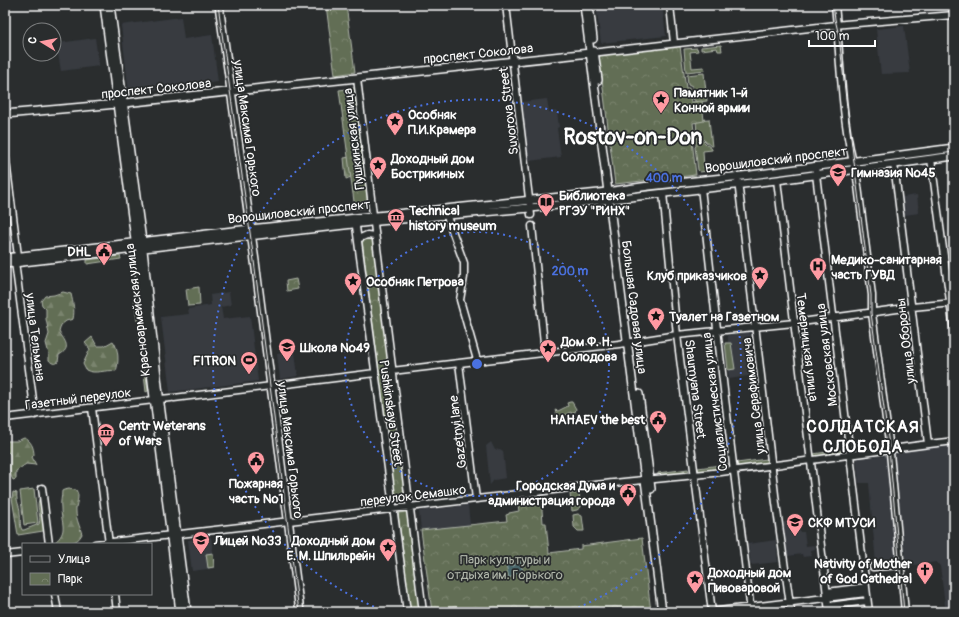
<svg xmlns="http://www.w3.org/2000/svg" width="959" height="617" viewBox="0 0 959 617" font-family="Pangolin,sans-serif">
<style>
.built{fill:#373b41}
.grass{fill:#626e55;stroke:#b0b6aa}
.forest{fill:url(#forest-firs);stroke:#b0b6aa}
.park{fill:url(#park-crowns);stroke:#b0b6aa}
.water{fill:#476569;stroke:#91a3a5}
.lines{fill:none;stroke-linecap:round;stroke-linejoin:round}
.minor-tunnel{stroke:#3f4243;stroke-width:6;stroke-dasharray:6 3;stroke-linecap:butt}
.minor-casing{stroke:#fff;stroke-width:9}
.major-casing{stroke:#fff;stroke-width:10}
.minor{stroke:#2a2d2e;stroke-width:6}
.major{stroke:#2a2d2e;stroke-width:7}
.tram{stroke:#fff;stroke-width:1}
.ring{fill:none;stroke:#4a71e0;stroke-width:2;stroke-dasharray:2 4}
.labels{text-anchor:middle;stroke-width:3.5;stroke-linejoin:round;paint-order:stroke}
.street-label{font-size:13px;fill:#fff;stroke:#2a2d2e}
.poi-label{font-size:13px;font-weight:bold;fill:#fff;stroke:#2a2d2e;text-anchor:start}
.park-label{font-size:13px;fill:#b0b6aa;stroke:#2a2d2e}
.district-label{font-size:17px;font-weight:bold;letter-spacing:1px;fill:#fff;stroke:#2a2d2e}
.town-label{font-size:21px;font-weight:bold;fill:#fff;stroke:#2a2d2e}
.centre{fill:#4a71e0;stroke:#2a2d2e;stroke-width:2}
.ring-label{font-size:12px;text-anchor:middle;font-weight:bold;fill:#4a71e0;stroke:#2a2d2e;stroke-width:3.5;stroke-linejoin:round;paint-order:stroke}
</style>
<defs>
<pattern id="forest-firs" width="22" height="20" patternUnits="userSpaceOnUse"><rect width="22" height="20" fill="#626e55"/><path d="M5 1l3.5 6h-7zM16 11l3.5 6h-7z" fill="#7a846e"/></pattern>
<pattern id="park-crowns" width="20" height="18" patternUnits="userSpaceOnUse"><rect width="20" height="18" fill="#626e55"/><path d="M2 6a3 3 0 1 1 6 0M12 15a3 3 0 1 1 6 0" fill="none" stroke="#7a846e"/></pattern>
</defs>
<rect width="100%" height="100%" fill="#2a2d2e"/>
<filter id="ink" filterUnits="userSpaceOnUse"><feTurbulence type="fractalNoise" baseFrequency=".025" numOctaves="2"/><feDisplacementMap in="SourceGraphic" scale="8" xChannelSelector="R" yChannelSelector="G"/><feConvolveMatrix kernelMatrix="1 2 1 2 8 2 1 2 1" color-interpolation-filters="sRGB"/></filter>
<g filter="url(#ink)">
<path class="built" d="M596,5H662L666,36L601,43Z
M873,5H902V8L873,12Z
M181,17L184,39L212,35L218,82L129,93L121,25Z
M904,26L910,73L881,74L876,29Z
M95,38L99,66L61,71L57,47L60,46L59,43Z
M547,99L549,112L557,111L559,127L557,128L561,157L529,161L522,102Z
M5,171L14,251L5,252Z
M917,195L919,213L905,215L903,197Z
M229,292L231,305L221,307L223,319L250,316L258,381L170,392L161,317L189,314L188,309L211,305L210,295Z
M750,332L751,342L749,343L751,363H753L758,387L749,388L748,376L729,379L724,343L728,342V335Z
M295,352L298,376L280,379L277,354Z
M491,442L495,450L500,449L503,451L506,478L494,480L490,485L486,446Z
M954,445V612H946L940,566L936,562L906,566L893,452Z
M888,455L898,562L876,564L869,483H859L856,458Z
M468,505L470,525L421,530L419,511Z
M798,520L800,532H804L806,546L815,545V549L811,550V556L803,557L802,554L788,556L783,522Z
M211,537L215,568L192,571L188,540Z
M776,540L778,562L751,565L748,544Z"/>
<path class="grass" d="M721,45L722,51H718L717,48L701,50V47Z
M697,48L698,51L690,52L692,68L704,67L705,70L686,72L684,49Z
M704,73L707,101L697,102L693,99L692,86L688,84L687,75Z
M709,119L712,147L697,134L696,120Z
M698,137L712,149V150L703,151L704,168H714V170L700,172L698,170L695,147L696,146V139Z
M120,256L121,259L87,264V260Z
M135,286L139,321H137L133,287Z
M199,287L200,305L188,306L186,289Z
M139,331H140L148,391L146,392Z
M725,343H731L735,369L728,370Z
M570,402H572L576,409L575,412L572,414L571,412L560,417V420L558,419L555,410L558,411L568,406L567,403Z
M34,489L38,523L24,525L20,491Z
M213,553L214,567L208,568L206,554Z"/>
<path class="forest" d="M350,157L356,175L346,179L344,158Z
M63,292L71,294C73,303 75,310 73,319L66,321L61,325L59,332C65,341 72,348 59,355L58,362C55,365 51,363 49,360V354L46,343L49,334L46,319V309L42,305L41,301L45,296L54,295Z
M92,337L97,346H104L113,341C119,349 119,363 116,371C106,369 95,375 86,370L83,364L90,349L85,343Z
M24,438C31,440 34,448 34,455L32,457L36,465L26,464L16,471V479L13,480C8,472 11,463 10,454L5,449V441H17Z
M69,489L76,490C81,497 75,504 76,512C76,519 80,527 82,534C77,545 65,544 55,544L54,543C69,531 61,524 61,508C60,502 62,497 62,491L64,490Z
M13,492L17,493C16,503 20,505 20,513C21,519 19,524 22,530H24L39,524C42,515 35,506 40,497L41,500L46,529L43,531L18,535L12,498Z
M579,493L581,507L577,510L572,511L570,494Z
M578,514L582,516L584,531H578L574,527L573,515Z"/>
<path class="park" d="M326,5H346L355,72L335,75Z
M680,46L686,88H689L691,102L702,101L704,121L693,123L695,139L692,140L696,175L615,184L599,55Z
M355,88L370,207L355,209L339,90Z
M373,239L406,502L396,503L362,240Z
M296,279L298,289L287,291L286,281Z
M841,450L842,454L814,458L813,454Z
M767,459V464L738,467L737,463Z
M728,464L729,468L699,472L698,468Z
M688,469L689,474L658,478V473Z
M541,497L543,523H546L549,553L581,549V546L642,538L651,612H432L421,530L507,521L506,515L509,514V513L519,511L517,499Z
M408,512L420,612H410L398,513Z"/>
<path class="water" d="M517,561H520L524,575L516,573L509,578L506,564L509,563L510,565L514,566Z"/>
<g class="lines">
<path class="minor-tunnel" d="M531,215L532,226"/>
<defs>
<path id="minor" d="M506,5L531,215
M670,5L674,43
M835,5C841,62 841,123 857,178L872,295V313L889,442L905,612
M591,53L845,24L954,15
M357,78L375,232L423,612
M5,153L18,256
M931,159L954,331
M894,164L928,444
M815,166L869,612
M777,180L829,612
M738,181L776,503L791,612
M701,188L724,390L751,612
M663,193L677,335L712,612
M446,214L464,263V277L460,300L477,360
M355,219L407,612
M532,226L545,353
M358,239L367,235L375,236
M15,262L35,415
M459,363L476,499
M392,371L619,344L677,335L794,323L912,307L954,303
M174,398L375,373
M160,399L171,398
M92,408L109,544
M5,418L154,400
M42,488L49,544
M95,544L595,485C640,480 684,477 728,471C804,462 879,450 954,441
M5,555L23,553
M873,567L902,565
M827,592L866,587
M55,594L58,612
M115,594L117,612
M829,606L867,601
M711,612L866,593"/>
<path id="major" d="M104,5L133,224L180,612
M110,5L142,241L160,404L187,612
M219,5L255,261L300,612
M584,5L662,612
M589,5L593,39
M594,51L598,80
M5,114L106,105L590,53
M5,258L250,229L599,193L649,186L751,175L954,148
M5,264L379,221L530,208L613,199L777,180L954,156
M639,394L651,489"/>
</defs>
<use href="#minor" class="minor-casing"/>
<use href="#major" class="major-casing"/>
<use href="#minor" class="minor"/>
<use href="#major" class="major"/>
<path class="tram" d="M218,5L254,261L299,612
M833,5L835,19L839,36L846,99L871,295V313L888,438L904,612"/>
</g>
</g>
<g class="ring">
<circle cx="477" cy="364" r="132"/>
<path d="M385 611A264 264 0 1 1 569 611"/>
</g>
<defs>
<symbol id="sight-pin" viewBox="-11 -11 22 30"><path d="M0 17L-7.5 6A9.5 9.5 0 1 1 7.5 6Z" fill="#ff9aa2" stroke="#2a2d2e"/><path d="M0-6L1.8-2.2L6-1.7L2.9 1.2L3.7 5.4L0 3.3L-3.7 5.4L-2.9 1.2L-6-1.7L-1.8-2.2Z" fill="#111"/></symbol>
<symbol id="school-pin" viewBox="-11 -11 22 30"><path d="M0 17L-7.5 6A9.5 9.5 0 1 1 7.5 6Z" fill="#ff9aa2" stroke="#2a2d2e"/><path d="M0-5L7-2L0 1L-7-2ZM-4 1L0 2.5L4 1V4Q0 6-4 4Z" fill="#111"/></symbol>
<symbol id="library-pin" viewBox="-11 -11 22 30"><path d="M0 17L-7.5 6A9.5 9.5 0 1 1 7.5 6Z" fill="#ff9aa2" stroke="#2a2d2e"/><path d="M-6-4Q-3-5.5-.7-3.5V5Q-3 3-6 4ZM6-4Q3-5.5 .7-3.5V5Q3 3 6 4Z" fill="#111"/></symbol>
<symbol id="museum-pin" viewBox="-11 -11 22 30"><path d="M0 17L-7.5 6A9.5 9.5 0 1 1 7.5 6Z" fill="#ff9aa2" stroke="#2a2d2e"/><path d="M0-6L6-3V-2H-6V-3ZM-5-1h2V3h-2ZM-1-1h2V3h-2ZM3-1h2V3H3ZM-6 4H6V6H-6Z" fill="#111"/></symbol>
<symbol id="civic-pin" viewBox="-11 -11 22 30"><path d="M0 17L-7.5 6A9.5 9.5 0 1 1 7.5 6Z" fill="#ff9aa2" stroke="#2a2d2e"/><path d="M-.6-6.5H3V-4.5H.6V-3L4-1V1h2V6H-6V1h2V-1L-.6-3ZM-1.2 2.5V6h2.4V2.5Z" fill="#111"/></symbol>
<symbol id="hospital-pin" viewBox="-11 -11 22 30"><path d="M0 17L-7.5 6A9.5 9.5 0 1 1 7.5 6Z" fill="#ff9aa2" stroke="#2a2d2e"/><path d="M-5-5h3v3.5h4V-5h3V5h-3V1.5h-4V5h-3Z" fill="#111"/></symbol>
<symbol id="stadium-pin" viewBox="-11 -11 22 30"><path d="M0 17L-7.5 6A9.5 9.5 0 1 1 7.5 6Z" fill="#ff9aa2" stroke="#2a2d2e"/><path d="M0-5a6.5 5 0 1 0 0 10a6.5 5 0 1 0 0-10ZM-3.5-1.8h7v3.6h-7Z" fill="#111"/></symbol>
<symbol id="university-pin" viewBox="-11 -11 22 30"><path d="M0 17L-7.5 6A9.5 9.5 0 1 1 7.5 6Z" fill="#ff9aa2" stroke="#2a2d2e"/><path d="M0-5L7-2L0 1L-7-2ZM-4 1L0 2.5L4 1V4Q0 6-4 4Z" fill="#111"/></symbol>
<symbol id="church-pin" viewBox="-11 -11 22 30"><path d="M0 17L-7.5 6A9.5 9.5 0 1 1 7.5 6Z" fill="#ff9aa2" stroke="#2a2d2e"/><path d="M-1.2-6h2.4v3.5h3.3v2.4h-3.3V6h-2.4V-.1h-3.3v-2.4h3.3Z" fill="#111"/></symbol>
</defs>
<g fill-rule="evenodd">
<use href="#sight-pin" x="651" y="89" width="20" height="27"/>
<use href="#sight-pin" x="385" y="111" width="20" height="27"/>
<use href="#sight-pin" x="368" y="155" width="20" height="27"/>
<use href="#school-pin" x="828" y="162" width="20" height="27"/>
<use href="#library-pin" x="536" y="192" width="20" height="27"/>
<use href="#museum-pin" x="386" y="207" width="20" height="27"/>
<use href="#civic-pin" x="94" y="241" width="20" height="27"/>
<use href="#hospital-pin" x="808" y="256" width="20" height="27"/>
<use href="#sight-pin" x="750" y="265" width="20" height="27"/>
<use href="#sight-pin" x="343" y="271" width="20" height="27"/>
<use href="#sight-pin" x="646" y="306" width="20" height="27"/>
<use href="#school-pin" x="277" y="337" width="20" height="27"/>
<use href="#sight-pin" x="538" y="338" width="20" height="27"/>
<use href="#stadium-pin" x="239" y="350" width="20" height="27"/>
<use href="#civic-pin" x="648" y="409" width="20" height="27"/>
<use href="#museum-pin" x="96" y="422" width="20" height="27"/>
<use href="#civic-pin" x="246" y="450" width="20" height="27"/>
<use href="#civic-pin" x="618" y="482" width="20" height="27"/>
<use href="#university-pin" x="785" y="512" width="20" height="27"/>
<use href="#school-pin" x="191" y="530" width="20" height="27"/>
<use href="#sight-pin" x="378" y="537" width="20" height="27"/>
<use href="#church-pin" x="915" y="560" width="20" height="27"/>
<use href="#sight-pin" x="685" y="569" width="20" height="27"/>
</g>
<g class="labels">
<g class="street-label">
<text transform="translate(478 53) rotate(-6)" y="5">проспект Соколова</text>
<text transform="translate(156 88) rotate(-6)" y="5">проспект Соколова</text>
<text transform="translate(508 111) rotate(-97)" y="5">Suvorova Street</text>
<text transform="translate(248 128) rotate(82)" y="5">улица Максима Горького</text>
<text transform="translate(353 139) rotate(-97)" y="5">Пушкинская улица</text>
<text transform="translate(776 159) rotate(-7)" y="5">Ворошиловский проспект</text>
<text transform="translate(299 211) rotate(-6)" y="5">Ворошиловский проспект</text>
<text transform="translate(635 307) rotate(83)" y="5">Большая Садовая улица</text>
<text transform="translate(137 310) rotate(-97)" y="5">Красноармейская улица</text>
<text transform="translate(36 337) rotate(83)" y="5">улица Тельмана</text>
<text transform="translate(905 341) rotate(-97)" y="5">улица Обороны</text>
<text transform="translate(808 347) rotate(83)" y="5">Темерницкая улица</text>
<text transform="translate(826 355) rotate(-97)" y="5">Московская улица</text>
<text transform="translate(696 389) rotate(83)" y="5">Shaumyana Street</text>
<text transform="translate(753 396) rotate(-97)" y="5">улица Серафимовича</text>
<text transform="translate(78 398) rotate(-7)" y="5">Газетный переулок</text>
<text transform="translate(714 402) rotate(-97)" y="5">Социалистическая улица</text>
<text transform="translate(392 413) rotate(82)" y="5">Pushkinskaya Street</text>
<text transform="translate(457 432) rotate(-97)" y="5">Gazetnyi lane</text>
<text transform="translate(291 450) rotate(83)" y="5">улица Максима Горького</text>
<text transform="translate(413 495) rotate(-7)" y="5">переулок Семашко</text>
</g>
<g class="poi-label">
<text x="674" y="97">Памятник 1-й<tspan x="674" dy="15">Конной армии</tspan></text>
<text x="408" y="119">Особняк<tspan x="408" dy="15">П.И.Крамера</tspan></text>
<text x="391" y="163">Доходный дом<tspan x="391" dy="15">Бострикиных</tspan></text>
<text x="851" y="177">Гимназия №45</text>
<text x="559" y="200">Библиотека<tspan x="559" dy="15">РГЭУ "РИНХ"</tspan></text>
<text x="409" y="215">Technical<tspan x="409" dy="15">history museum</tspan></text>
<text x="91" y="256" text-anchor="end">DHL</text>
<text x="831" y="264">Медико-санитарная<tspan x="831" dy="15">часть ГУВД</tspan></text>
<text x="747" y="280" text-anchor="end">Клуб приказчиков</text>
<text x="366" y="286">Особняк Петрова</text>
<text x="669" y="321">Туалет на Газетном</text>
<text x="561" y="346">Дом Ф. Н.<tspan x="561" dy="15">Солодова</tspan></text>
<text x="300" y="352">Школа №49</text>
<text x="236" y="365" text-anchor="end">FITRON</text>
<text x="645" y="424" text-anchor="end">HAHAEV the best</text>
<text x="119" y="430">Centr Weterans<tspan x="119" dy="15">of Wars</tspan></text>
<text x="256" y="488" text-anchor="middle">Пожарная<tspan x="256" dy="15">часть №1</tspan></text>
<text x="615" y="490" text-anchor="end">Городская Дума и<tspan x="615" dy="15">администрация города</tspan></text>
<text x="808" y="527">СКФ МТУСИ</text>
<text x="214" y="545">Лицей №33</text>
<text x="375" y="545" text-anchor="end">Доходный дом<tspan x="375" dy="15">Е. М. Шпильрейн</tspan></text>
<text x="912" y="568" text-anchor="end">Nativity of Mother<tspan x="912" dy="15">of God Cathedral</tspan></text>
<text x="708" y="577">Доходный дом<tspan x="708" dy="15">Пивоваровой</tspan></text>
</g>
<g class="park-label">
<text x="505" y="564">Парк культуры и<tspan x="505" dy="15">отдыха им. Горького</tspan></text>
</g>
<g class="district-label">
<text x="863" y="432">СОЛДАТСКАЯ<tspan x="863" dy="20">СЛОБОДА</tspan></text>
</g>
<g class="town-label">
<text x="633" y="144">Rostov-on-Don</text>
</g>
</g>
<circle cx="477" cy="364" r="6" class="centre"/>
<g class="ring-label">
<text x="664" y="182">400 m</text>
<text x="570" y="275">200 m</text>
</g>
<rect width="959" height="617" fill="none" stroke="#2a2d2e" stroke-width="20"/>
<rect x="10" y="10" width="939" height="597" fill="none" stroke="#fff" stroke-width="1.5" filter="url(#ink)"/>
<rect x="22" y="543" width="130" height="52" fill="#2a2d2e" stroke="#7f8182"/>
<rect x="30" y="556" width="20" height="6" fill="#2a2d2e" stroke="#7f8182"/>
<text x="58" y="563" font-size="12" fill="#ffffff">Улица</text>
<rect x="30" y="573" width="20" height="12" fill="url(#park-crowns)" stroke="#7f8182"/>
<text x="58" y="583" font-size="12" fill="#ffffff">Парк</text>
<g transform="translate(42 42) rotate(280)"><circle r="19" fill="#2a2d2e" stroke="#7f8182"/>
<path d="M0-3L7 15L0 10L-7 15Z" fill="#ff9aa2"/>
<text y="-6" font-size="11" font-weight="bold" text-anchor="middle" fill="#ffffff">С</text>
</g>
<path d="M809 40v6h66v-6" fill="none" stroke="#ffffff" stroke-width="2"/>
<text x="815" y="40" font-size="12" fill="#ffffff" stroke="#2a2d2e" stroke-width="3" paint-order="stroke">100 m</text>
</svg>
